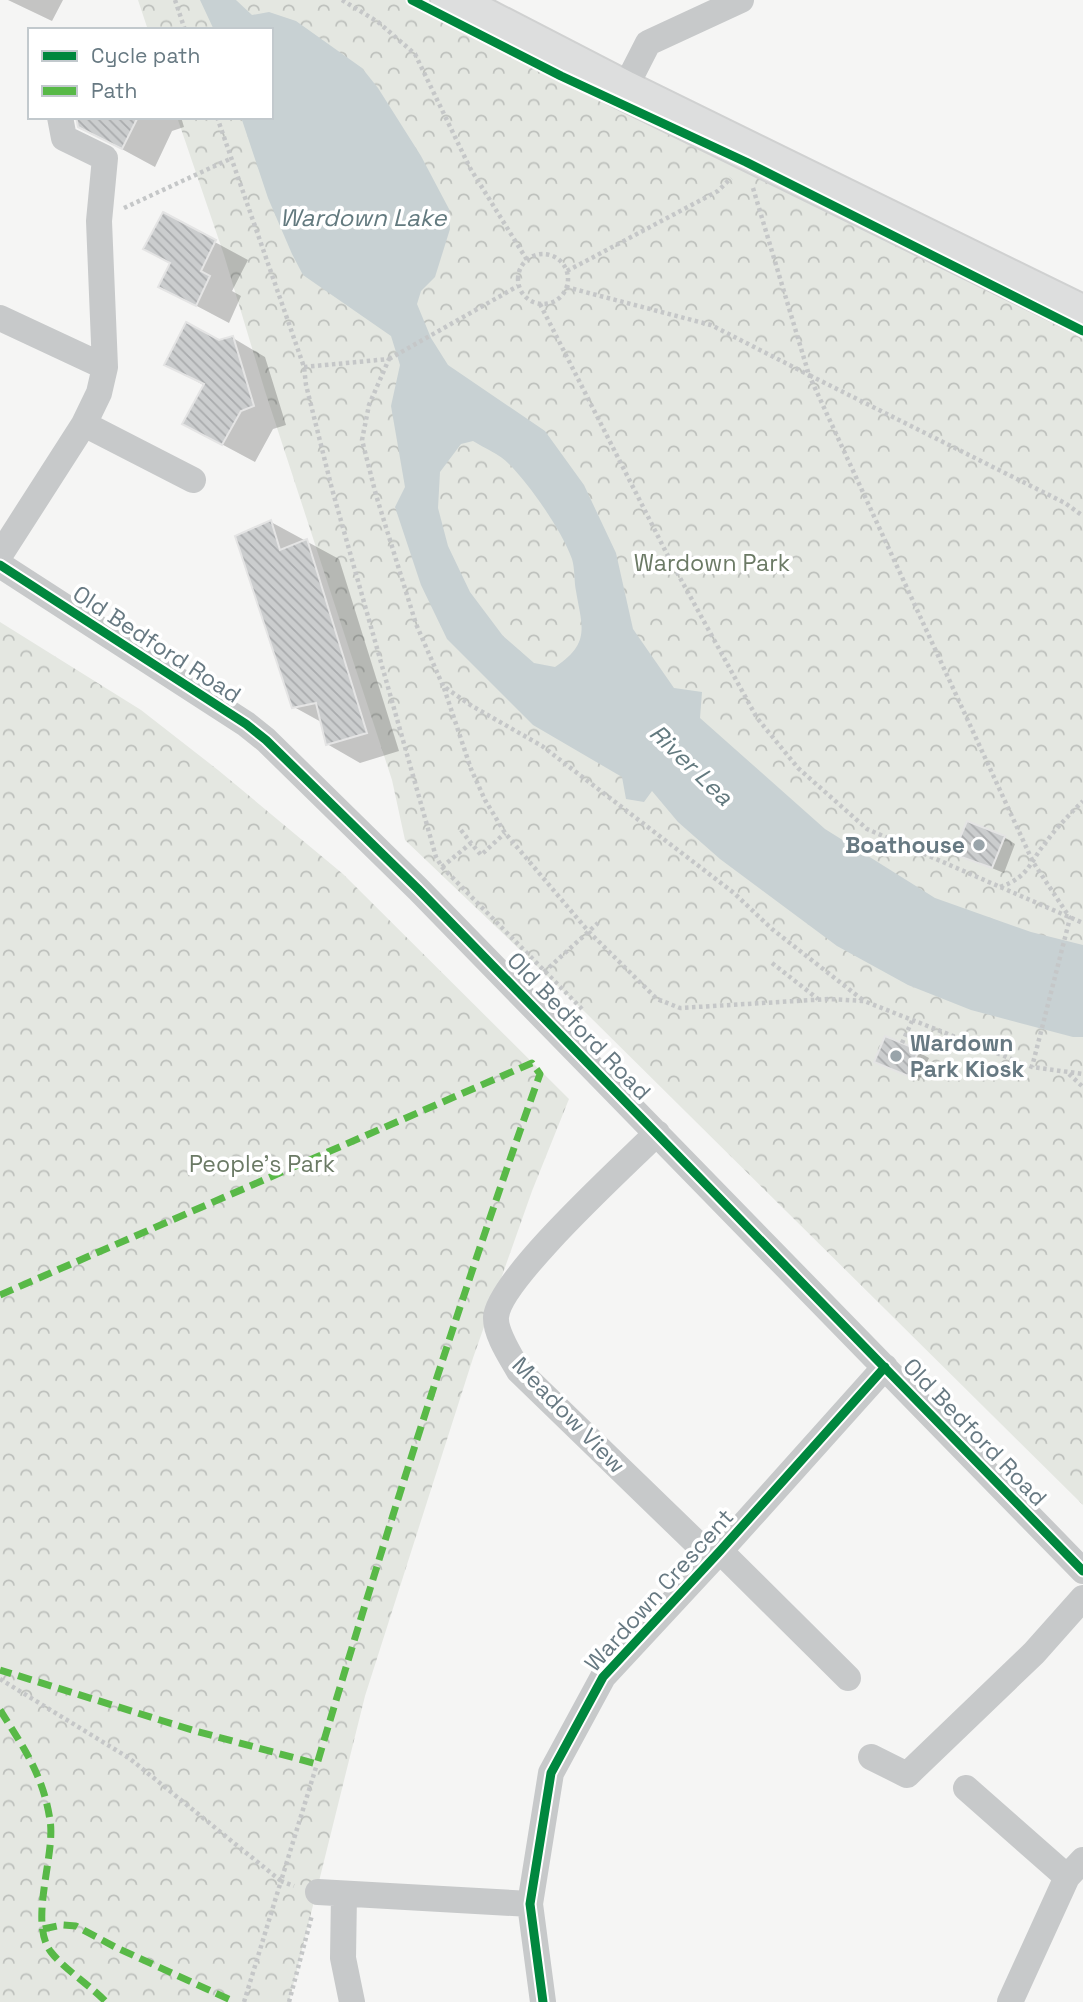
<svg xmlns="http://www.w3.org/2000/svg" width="1083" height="2002" viewBox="0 0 1083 2002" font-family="'Space Grotesk',sans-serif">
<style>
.forest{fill:url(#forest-crowns)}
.water{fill:#c8d1d3;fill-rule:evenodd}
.shadow{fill:#0003}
.building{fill:url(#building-back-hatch);stroke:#e4e4e4;stroke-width:2}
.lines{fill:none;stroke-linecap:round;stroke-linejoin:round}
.highway-casing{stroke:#d0d1d1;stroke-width:42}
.path{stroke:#c5c7c8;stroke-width:4.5;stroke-dasharray:3.5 3.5;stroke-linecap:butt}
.minor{stroke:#c7c9ca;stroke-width:26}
.highway{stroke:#dddede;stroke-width:38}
.quiet{stroke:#58b947;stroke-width:7;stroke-dasharray:14 7;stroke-linecap:butt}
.cycleway-casing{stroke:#fff;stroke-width:13}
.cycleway{stroke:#00873e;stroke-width:9}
.poi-dot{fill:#99a4aa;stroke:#fff;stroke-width:2.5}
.labels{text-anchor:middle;stroke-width:7;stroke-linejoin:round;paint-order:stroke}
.park-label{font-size:23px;fill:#6b7a65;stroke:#fff}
.street-label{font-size:23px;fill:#677982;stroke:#fff}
.poi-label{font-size:23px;font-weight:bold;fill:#677982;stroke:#fff;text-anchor:end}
.water-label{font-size:24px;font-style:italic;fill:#637a7f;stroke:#fff}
</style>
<defs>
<pattern id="forest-crowns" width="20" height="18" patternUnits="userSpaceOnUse" patternTransform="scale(1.75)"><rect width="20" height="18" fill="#e4e7e1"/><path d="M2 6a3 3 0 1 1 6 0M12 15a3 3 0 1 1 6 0" fill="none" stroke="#bdc0bc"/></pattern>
<pattern id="building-back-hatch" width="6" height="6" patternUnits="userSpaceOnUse" patternTransform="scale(1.75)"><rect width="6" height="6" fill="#cbcdce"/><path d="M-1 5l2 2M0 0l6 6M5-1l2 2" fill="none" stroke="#a9abad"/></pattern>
</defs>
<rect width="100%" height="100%" fill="#f5f5f4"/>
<path class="forest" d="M138,0H415L713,141L1083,339V1505L584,1011L405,840L392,780L265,391L224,255L177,117H271V30H148Z
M0,622L141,710L218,770L343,874L569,1099L532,1191L473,1358L365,1696L289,2002H0Z"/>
<path class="water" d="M200,0H236L252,15L269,12L296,21L362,68L378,88L421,156L449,209L450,229L435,277L421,291L417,304L431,338L448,365L545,431L584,485L616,553L633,629L674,688L702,692L700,718L825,829L935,898L1031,932L1083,945V1037H1073L971,1010L908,985L837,946L720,859L678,822L652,791L644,802L626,799L622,777L533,725L447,639L421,585L395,507L405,487L391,406L400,365L391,336L303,275L292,254L268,198L241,117H271V30H214ZM473,441C484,448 500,454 509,464C530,485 562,531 572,559C575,569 574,581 576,591C582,627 591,643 555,667L534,663L503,636L470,592L448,546L438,508L440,472L461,444Z"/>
<path class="shadow" d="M8,0H63L52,21Z
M89,117H181L184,127L172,131L155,167L83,128Z
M163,214L248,260L232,291L241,296L229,323L161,287L172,264L145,249Z
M233,338L265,357L286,425L273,429L255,462L184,424L205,386L166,364Z
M271,522L339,559L399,751L360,763L327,744L323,723L294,707Z
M1004,837L1015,844L1004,873L955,853Z
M918,1052L929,1058L919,1081L876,1061Z"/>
<path class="building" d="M76,117H138L122,149L78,127Z
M163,212L216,240L201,271L210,276L196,306L158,287L170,263L143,249Z
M186,322L219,340L233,336L254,406L241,411L222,445L182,424L204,384L164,365Z
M271,520L280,550L307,539L367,733L326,745L316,703L292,708L235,536Z
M967,821L1005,836L992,868L953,854Z
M885,1036L919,1050L908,1076L874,1062Z"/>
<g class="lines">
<defs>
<path id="highway" d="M450,0L624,90L1083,315"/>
</defs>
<use href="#highway" class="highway-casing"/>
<path class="path" d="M175,0L185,30
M342,0L378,22L415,54L470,168L527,260
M217,117L304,367L306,385L332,489L436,857L442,867L584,1011
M753,188L809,375L1065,503L1083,516
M124,208L232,158
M518 279a25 25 0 1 1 50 0a25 25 0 1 1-50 0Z
M567,271L718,191L731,178
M566,287L711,325L809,375L1033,862L1070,918L1032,1067
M540,304L668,556L757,718L798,768L867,829L1083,923
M389,359L518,286
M304,367L389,359L369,405L362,440L376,495L416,624L443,686L472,706L542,746L734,893L772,929L864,1001
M444,688L471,769L485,800L505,833L589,932L657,999L680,1008L829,999L864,1001L1032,1067L1083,1074
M461,830L471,843
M442,867L471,843L481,855L505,833
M1000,887C1029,877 1029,863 1046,842C1057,827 1070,814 1083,801
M772,963L818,999
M544,972L598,923
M902,1043L912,1021
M1069,1074L1083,1087
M0,1679L129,1758L281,1881L317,1764
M244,2002L281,1881L294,1886
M289,2002L312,1915"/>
<path class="minor" d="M624,90L648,43L741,0
M0,318L105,367
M84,424L193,480
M0,555L84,424L99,393L105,367L99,221L105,158L64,138L60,117
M0,565L246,724L266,740L418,889L1083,1571
M657,1133C625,1165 499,1279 496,1317C495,1333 511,1357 519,1371L713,1559
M720,1551L848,1678
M871,1757L907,1775L1034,1653L1083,1598
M966,1788L1067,1877L1083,1860
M318,1892L530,1904
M344,1894L343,1958L352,2002
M543,2002L530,1904L551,1773L603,1677L720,1551L885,1367
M1010,2002L1067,1877"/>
<use href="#highway" class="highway"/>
<path class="quiet" d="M0,1295L532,1063L540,1074C459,1302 386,1532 317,1764L192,1730L0,1670
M0,1710C24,1748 43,1775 50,1820C56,1855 28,1922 51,1952C64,1969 90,1985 106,2002
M43,1929L62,1925L76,1926L115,1947L235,2002"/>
<defs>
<path id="cycleway" d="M412,0L561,76L746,162L1083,331
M0,565L246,724L266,740L418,889L1083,1571
M543,2002L530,1904L551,1773L603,1677L720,1551L885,1367"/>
</defs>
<use href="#cycleway" class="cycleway-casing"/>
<use href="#cycleway" class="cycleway"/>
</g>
<g class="poi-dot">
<circle cx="979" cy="845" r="7"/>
<circle cx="896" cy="1056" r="7"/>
</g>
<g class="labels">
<g class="park-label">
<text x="712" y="571">Wardown Park</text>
<text x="262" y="1172">People's Park</text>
</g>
<g class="street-label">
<text transform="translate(157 644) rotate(33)" y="8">Old Bedford Road</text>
<text transform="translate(579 1026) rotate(46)" y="8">Old Bedford Road</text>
<text transform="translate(569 1415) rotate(46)" y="8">Meadow View</text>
<text transform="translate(975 1432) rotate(46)" y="8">Old Bedford Road</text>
<text transform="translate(659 1590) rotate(-48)" y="8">Wardown Crescent</text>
</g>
<g class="poi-label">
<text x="965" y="853">Boathouse</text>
<text x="910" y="1051" text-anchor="start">Wardown<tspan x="910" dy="26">Park Kiosk</tspan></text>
</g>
<g class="water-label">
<text x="363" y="226">Wardown Lake</text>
<text transform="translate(691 765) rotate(44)" y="8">River Lea</text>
</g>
</g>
<rect x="28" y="28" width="245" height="91" fill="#ffffff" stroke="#c2c9cd" stroke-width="2"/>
<rect x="42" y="51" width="35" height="10" fill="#00873e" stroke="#c2c9cd" stroke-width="2"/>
<text x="91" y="63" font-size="21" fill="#677982">Cycle path</text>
<rect x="42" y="86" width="35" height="10" fill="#58b947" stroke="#c2c9cd" stroke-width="2"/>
<text x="91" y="98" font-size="21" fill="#677982">Path</text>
</svg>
